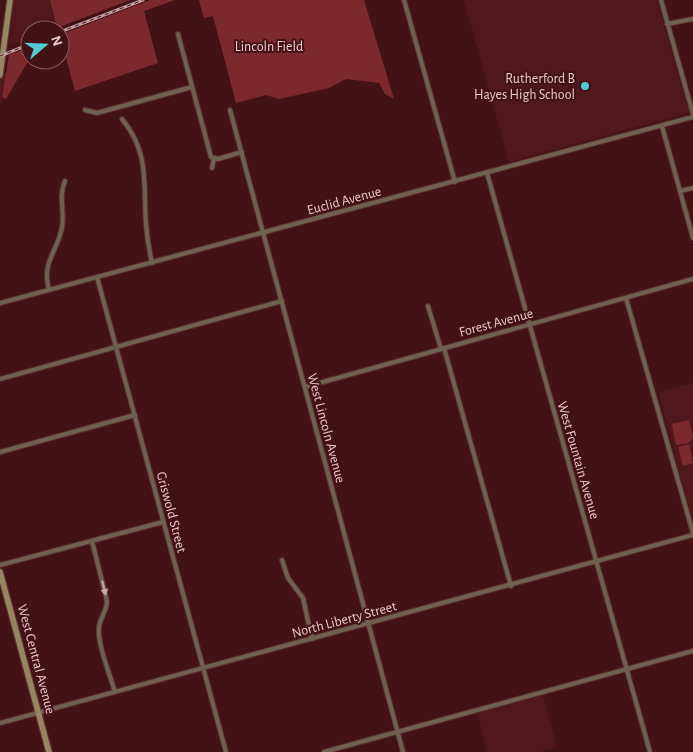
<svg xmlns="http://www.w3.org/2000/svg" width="693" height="752" viewBox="0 0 693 752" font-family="'Alegreya Sans',sans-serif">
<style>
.built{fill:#51181b}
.green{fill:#7c292d}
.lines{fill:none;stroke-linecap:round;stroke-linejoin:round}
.minor-casing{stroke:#5e2f32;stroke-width:6}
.secondary-casing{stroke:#5e2f32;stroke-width:8}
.minor{stroke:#6e624e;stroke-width:4}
.secondary{stroke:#978564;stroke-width:5.5}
.rail-casing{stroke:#c29d9d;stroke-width:3}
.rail{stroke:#431215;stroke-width:1;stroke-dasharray:4;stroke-linecap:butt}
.oneway{fill:#c5aaa3}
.poi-dot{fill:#51ccd4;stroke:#431215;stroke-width:2}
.labels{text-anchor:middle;stroke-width:4;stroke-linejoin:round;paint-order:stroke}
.park-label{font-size:14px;fill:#f1d0ce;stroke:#431215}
.poi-label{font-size:14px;fill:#eac9c8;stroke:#431215;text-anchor:end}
.street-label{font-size:14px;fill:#eac9c8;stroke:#431215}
</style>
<rect width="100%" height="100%" fill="#431215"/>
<path class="built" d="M14,0H50L57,28L30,30V38L10,45Z
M464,0H657L689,113L509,162Z
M0,73H6L0,110Z
M693,383V522L658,392Z
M543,695L557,747L539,752H487L477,713Z"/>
<path class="green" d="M50,0H130L57,28Z
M150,0H175L144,11L158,63L75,91L63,47L60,48V35Z
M199,0H364L394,99L385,94L379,83L346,79L329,88L279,99L266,95L236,103L213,16L204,18Z
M30,47V58L6,99L2,97L9,55Z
M689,420L693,438L688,443L676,445L672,424Z
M689,444L693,463L683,466L678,447Z"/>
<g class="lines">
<defs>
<path id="minor" d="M404,0L455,182
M661,0L693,114
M667,24L693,19
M178,34L211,157L218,159L242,152
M85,110L97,113L192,87
M230,110L403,752
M122,119C150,153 143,183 146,224C147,237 149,250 152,263
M662,126L693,238
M212,168L214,159
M487,173L650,752
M680,191L693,188
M97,277L226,752
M49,290C41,261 58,252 62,227C65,211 58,197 65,181
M626,298L693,533
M0,303L693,117
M428,306L441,349
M444,348L511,586
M0,379L282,301
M305,387L693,279
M0,452L135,415
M92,541L107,601C107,611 100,618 99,627C97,643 110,675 115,692
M282,560L288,578L303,598L312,639
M0,565L163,522
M0,723L693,535
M324,752L693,651"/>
<path id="secondary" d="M0,75L10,0
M0,572L49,752"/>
</defs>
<use href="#minor" class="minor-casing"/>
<use href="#secondary" class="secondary-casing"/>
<use href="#minor" class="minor"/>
<use href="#secondary" class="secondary"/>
<defs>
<path id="rail" d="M60,32L143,0
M0,56L30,44"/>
</defs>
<use href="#rail" class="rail-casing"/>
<use href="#rail" class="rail"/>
</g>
<defs><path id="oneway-solid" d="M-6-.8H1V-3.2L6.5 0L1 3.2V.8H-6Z" transform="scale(1.25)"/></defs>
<use class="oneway" href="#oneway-solid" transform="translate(104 588) rotate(76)"/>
<circle class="poi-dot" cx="585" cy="86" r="5"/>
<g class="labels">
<g class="park-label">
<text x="269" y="51">Lincoln Field</text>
</g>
<g class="poi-label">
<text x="575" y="83">Rutherford B<tspan x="575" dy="16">Hayes High School</tspan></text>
</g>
<g class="street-label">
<text transform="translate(344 200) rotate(-15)" y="5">Euclid Avenue</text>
<text transform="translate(496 322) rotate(-15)" y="5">Forest Avenue</text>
<text transform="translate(327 428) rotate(75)" y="5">West Lincoln Avenue</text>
<text transform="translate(579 460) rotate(74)" y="5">West Fountain Avenue</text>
<text transform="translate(172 512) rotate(75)" y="5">Griswold Street</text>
<text transform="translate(344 619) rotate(-15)" y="5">North Liberty Street</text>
<text transform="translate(37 659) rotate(75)" y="5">West Central Avenue</text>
</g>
</g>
<g transform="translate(45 45) rotate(71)"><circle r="24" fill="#431215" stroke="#865b5d"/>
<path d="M0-4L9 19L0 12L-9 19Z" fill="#51ccd4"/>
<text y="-8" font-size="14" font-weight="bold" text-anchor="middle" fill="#eac9c8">N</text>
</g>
</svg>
